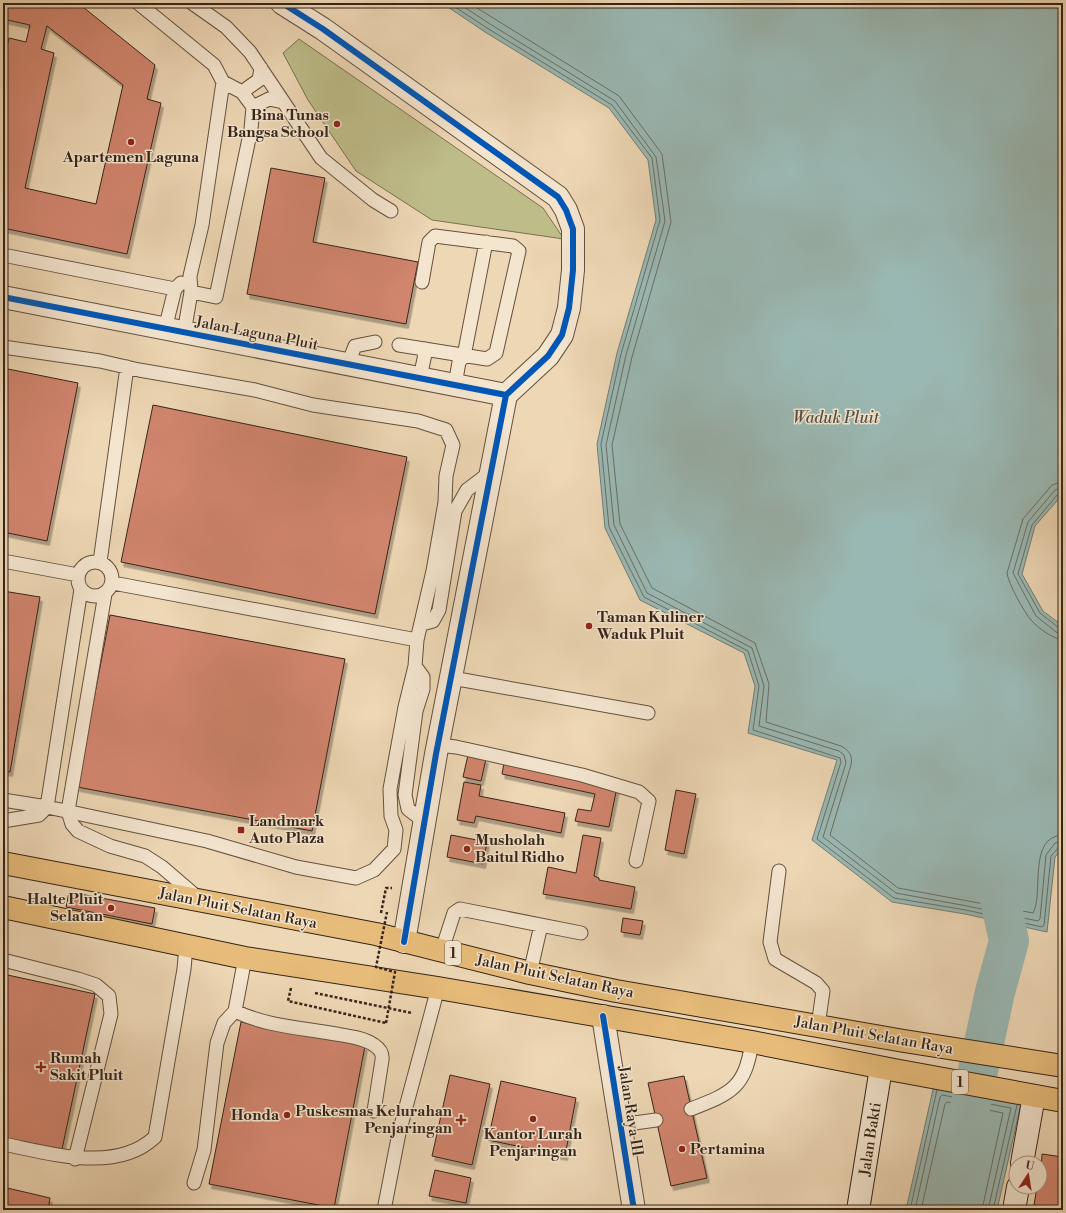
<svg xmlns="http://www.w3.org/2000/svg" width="1066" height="1213" viewBox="0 0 1066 1213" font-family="'Libre Bodoni',serif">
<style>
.green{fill:#bebd8a;stroke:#7a7050}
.water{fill:#9ab8b3;stroke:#727d75}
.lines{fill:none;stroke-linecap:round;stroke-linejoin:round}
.shore{stroke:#686e65;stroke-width:1}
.river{stroke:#9ab8b3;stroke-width:40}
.building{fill:#d1856e;stroke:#352417;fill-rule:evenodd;filter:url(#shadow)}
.lane-casing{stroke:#63513e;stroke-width:15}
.street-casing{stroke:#63513e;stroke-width:24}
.secondary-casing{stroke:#352417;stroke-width:24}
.highway-casing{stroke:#352417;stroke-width:24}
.path{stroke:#352417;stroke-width:2.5;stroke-dasharray:3 2;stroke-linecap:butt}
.lane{stroke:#f4e5cf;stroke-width:13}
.street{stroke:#f4e5cf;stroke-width:22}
.secondary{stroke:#f4e5cf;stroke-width:22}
.highway{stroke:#e7bc7a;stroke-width:22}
.path-bridge{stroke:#352417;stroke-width:2.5;stroke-dasharray:3 2;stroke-linecap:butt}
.cycleway-casing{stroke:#f4e5cf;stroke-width:8}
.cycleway{stroke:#0057b8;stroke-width:6}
.poi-dot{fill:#8f2418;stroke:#f4e5cf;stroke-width:1.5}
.labels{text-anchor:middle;stroke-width:3;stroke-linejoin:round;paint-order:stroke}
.shield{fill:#f4e5cf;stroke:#6e5e4e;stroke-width:1}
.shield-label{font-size:14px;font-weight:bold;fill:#352417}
.poi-label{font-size:15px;font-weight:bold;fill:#352417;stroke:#f4e5cf;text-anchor:start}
.street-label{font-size:15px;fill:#352417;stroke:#f4e5cf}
.water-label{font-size:16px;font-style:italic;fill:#535046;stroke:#f4e5cf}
</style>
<defs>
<filter id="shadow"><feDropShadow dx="2.5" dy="4.5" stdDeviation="0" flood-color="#0004"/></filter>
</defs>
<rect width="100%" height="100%" fill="#eed7b5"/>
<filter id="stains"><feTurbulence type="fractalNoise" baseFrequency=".005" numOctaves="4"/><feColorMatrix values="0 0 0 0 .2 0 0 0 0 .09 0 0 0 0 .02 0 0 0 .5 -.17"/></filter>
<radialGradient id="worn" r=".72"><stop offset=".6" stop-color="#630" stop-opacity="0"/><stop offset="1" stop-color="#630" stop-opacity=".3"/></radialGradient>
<path class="green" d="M299,39L543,208L564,239L432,220L356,171L308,100L283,53Z"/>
<path class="water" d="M442,3H1063V494L1035,526L1022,574L1043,611L1063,626V848L1055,857L1047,932L965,914L892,902L812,840L837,760L748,733L755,686L744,653L640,600L605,528L597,444L617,353L656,220L648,160L609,108L485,32Z
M934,1085L1022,1099L997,1210H906Z"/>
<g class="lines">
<path class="shore" d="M449,3L487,28L612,105L652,158L660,220L621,354L601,444L609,527L644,597L748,651L759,686L753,730L840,758L841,762L817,839L894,898L966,910L1042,927L1044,925L1051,856L1059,847L1063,846
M458,3L490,24L615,101L656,157L665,221L626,355L606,445L614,525L647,593L752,648L764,686L759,726L839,751L844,755L846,763L823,837L896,893L967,906L1038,921L1040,919L1046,855L1055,843L1063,841
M469,3L619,96L662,154L671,222L632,357L612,445L620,524L652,588L755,643L769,684L766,722L841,746C849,750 853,756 851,765L830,835L898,888L1033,913C1044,894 1027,836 1063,835
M1063,481L1052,485L1023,519L1007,573C1008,583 1024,612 1031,620C1038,628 1053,639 1063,640
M1063,487L1055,490L1028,522L1013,573L1036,616L1056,632L1063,634
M1063,492L1058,494L1032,525L1018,574L1040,613L1059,628H1063
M910,1210L937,1090
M915,1210L940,1097L942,1095L1011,1108L988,1210
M921,1210L945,1104L947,1102L1003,1113L982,1210
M993,1210L1017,1105"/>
<path class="river" d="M948,1210L995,992L1009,941L994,870"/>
</g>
<path class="building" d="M3,3H78L155,65L147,99L161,103L127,254L3,228V65L9,38L26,42L30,25L3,19ZM47,26L123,85L96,204L25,188L54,53L41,49Z
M271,168L325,178L313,242L418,262L406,324L247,294Z
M3,368L78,383L47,541L3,532Z
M153,405L407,457L375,614L121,562Z
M3,591L40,597L10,772L3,771Z
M110,615L345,659L312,831L77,787Z
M468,755L486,759L481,781L463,777Z
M504,763L617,787L609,827L575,821L578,809L591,811L595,794L502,774Z
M464,782L481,785L479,796L565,813L561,833L476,816L474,823L457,820Z
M676,790L696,794L684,854L665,850Z
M451,835L487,842L483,864L447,857Z
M583,835L601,838L594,876L599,878V880L635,887L631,909L543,894L548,867L576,873Z
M69,892L155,908L152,924L66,907Z
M623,918L643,921L640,935L621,932Z
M3,974L95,994L61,1154L3,1141Z
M241,1022L365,1046L334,1208L209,1184Z
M450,1075L490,1084L472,1165L432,1156Z
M684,1076L707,1178L671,1186L648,1083Z
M501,1081L576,1098L565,1156L488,1140Z
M1042,1154L1063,1157V1210L1034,1205L1037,1187H1040Z
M435,1170L471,1178L466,1203L429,1196Z
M3,1187L50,1198L48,1210H3Z"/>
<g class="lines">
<defs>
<path id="lane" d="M138,3L214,65L223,82L202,225L190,276L191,292L184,333
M192,3L226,27L250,52L321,158L373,200L391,211
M242,92L259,80L261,68
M253,107L269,99L283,102
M3,255L175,289
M191,292L216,297L251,129L253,107L242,92L223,82
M165,329L175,289L181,283
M399,345L487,359L496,353L519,251L513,246L435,236L429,242L422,282
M3,347L100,361L139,370L255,390L313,405L418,421L446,430L453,445L446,476L445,502L433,571L417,640L415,666L405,707L390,789L391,816L396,830L394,849L374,870L356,878L296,867L207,841L47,807L3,800
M348,364L355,346L375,342
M420,378L426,349
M455,385L459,362L464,356L486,242
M3,561L78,575
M78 579a17 17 0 1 1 34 0a17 17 0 1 1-34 0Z
M100,562L127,367
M113,583L417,640
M105,594L68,811L72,824L78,831L110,846L145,856L162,867L198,898
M422,624L433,621L439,610L455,511L467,490L492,471
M415,666L423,677V689L416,711L405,795L408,809L425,822
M452,678L648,713
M438,745L456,747L582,775L639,792L649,801L636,861
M3,821L39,815L47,807L81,589
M779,871L770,942L775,959L816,983L823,991L818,1026
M442,950L454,913L460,909L581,933
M245,958L235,1011C265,1026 303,1028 336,1034C348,1036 364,1038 374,1045C380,1049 383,1053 382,1060L374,1111
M3,960L78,979L96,985L109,996L111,1014L75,1159
M530,973L541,925
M691,1109C732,1093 745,1088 752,1042
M620,1125L656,1120
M3,1144C50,1153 116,1174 155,1137L184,969L186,946
M194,1183L204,1150L217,1043L224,1023L235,1011
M384,1210L399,1133L438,988"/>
<path id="street" d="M282,3L323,29L558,197L566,210L573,229V270L569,308L562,335L548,356L506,395L436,754L404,942
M3,297L506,395
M603,1016L634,1210"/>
<path id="secondary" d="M1022,1163L1034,1096
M858,1210L881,1068
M1014,1210L1018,1187"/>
<path id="highway" d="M3,863L376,934L530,973L616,991L904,1041L1063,1066
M3,907L245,958L438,988L752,1042L894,1070L1063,1101"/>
</defs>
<use href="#lane" class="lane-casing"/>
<use href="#street" class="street-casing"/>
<use href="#secondary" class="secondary-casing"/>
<use href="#highway" class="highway-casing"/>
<path class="path" d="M381,913L386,888H392
M291,988L288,1001L386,1023
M315,993L412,1013"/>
<use href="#lane" class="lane"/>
<use href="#street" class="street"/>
<use href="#secondary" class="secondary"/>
<use href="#highway" class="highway"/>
<path class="path-bridge" d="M386,1023L395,972L376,967L387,912"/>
<defs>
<path id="cycleway" d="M282,3L323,29L558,197L566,210L573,229V270L569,308L562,335L548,356L506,395L436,754L404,942
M3,297L506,395
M603,1016L634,1210"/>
</defs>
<use href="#cycleway" class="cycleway-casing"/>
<use href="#cycleway" class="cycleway"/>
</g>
<g class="poi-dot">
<circle cx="337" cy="124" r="4"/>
<circle cx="131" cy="142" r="4"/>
<circle cx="589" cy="626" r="4"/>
<rect x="237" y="826" width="8" height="8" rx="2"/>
<circle cx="467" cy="849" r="4"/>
<circle cx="111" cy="908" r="4"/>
<path d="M39 1061h4v4h4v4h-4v4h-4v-4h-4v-4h4z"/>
<circle cx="287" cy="1115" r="4"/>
<circle cx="533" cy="1119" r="4"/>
<path d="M459 1114h4v4h4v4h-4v4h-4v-4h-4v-4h4z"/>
<circle cx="682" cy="1149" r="4"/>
</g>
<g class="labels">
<g class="shield">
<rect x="445" y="941" width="16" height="24" rx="3"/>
<rect x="952" y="1070" width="16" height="24" rx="3"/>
</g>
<g class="shield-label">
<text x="453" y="958">1</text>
<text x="960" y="1087">1</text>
</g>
<g class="poi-label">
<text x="329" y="120" text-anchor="end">Bina Tunas<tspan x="329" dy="17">Bangsa School</tspan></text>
<text x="131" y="162" text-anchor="middle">Apartemen Laguna</text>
<text x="597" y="622">Taman Kuliner<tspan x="597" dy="17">Waduk Pluit</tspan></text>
<text x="249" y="826">Landmark<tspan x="249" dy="17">Auto Plaza</tspan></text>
<text x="475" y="845">Musholah<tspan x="475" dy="17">Baitul Ridho</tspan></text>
<text x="103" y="904" text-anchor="end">Halte Pluit<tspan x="103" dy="17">Selatan</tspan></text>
<text x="50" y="1063">Rumah<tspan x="50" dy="17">Sakit Pluit</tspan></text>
<text x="452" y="1116" text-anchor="end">Puskesmas Kelurahan<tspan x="452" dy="17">Penjaringan</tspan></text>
<text x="279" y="1120" text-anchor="end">Honda</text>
<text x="533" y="1139" text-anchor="middle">Kantor Lurah<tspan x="533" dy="17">Penjaringan</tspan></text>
<text x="690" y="1154">Pertamina</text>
</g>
<g class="street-label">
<text transform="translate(257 333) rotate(11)" y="5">Jalan Laguna Pluit</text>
<text transform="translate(238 908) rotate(11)" y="5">Jalan Pluit Selatan Raya</text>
<text transform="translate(555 976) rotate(12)" y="5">Jalan Pluit Selatan Raya</text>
<text transform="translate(874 1035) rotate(10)" y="5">Jalan Pluit Selatan Raya</text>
<text transform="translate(631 1111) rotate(81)" y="5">Jalan Raya III</text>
<text transform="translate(870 1139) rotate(-81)" y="5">Jalan Bakti</text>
</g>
<g class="water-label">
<text x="836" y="423">Waduk Pluit</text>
</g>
</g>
<rect width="1066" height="1213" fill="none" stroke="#eed7b5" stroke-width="16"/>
<rect x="4" y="4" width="1058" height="1205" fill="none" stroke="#352417" stroke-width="2"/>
<rect x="8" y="8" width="1050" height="1197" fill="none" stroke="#352417"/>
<g transform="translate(1028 1175) rotate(12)"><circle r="19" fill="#f4e5cf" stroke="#a89885"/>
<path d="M0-3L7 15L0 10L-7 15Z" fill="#8f2418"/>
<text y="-6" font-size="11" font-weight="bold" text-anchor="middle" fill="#352417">U</text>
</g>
<rect width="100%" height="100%" filter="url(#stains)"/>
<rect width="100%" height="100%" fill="url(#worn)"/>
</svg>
